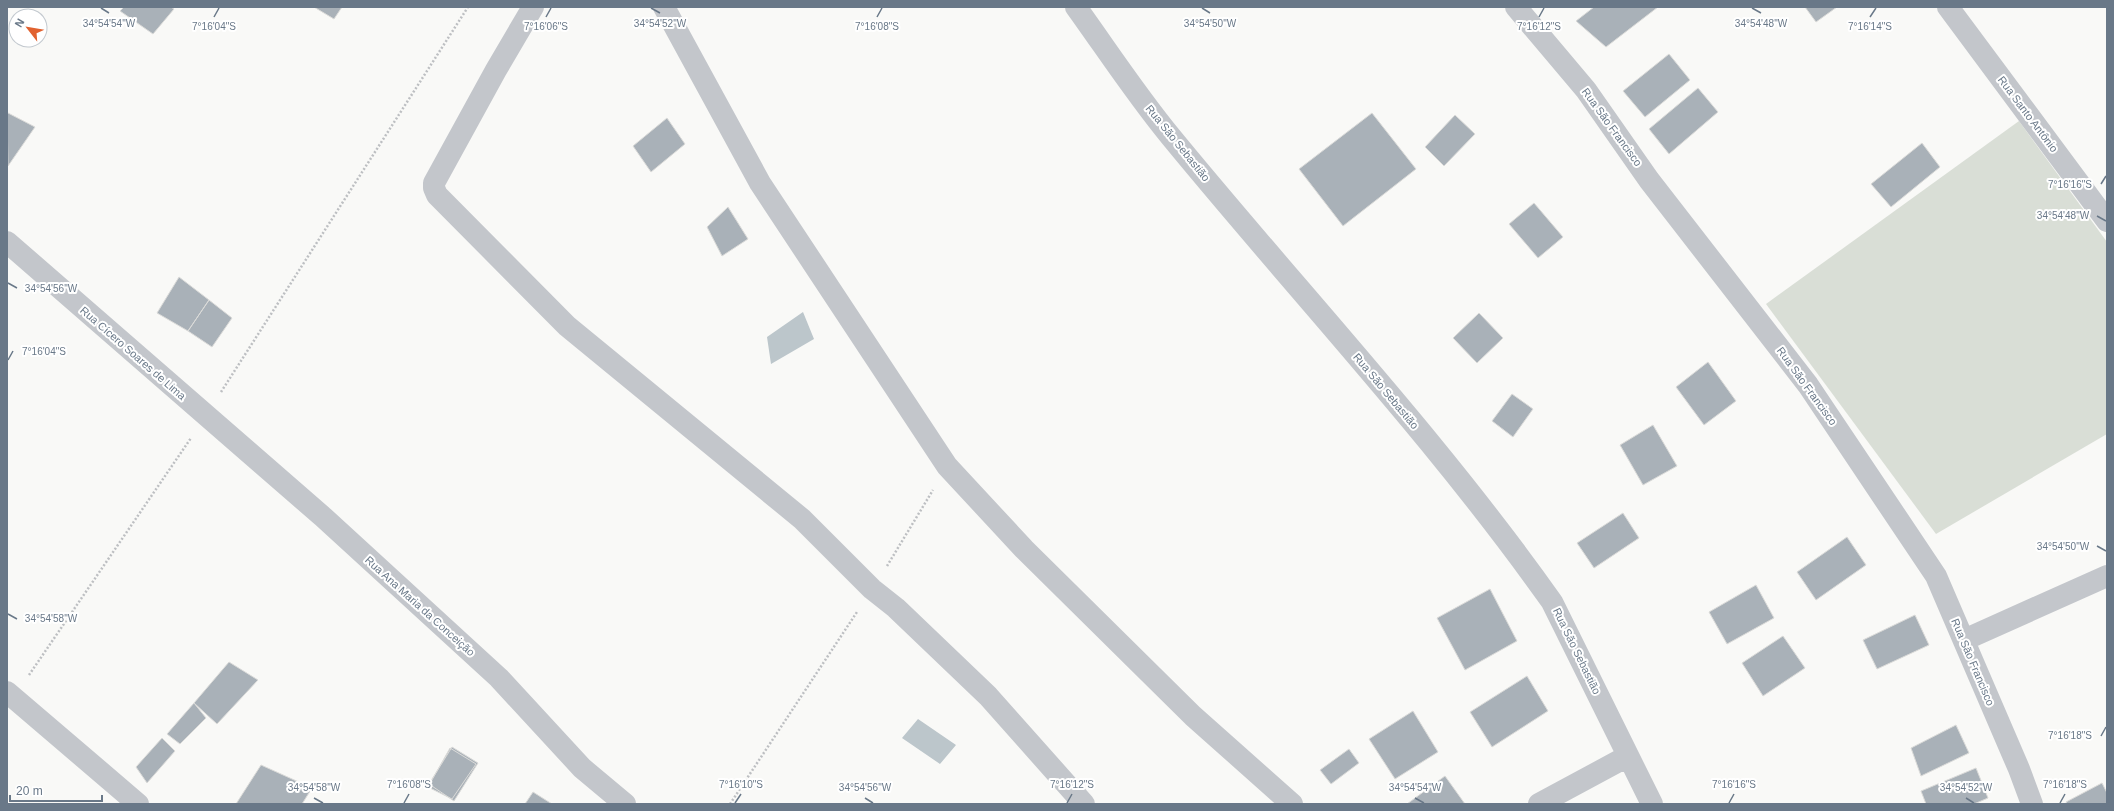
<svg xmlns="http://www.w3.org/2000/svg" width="2114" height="811" viewBox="0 0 2114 811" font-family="Helvetica,sans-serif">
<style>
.green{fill:#d9ded6}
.water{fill:#bcc6cb}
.building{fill:#a9b1b8;stroke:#dbdbd9}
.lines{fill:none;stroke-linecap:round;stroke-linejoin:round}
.path{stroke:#bdbfc2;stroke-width:2.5;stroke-dasharray:2 2;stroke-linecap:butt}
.street{stroke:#c3c6cb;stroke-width:22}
.ticks{fill:none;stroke:#697888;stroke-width:1.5}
.labels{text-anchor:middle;stroke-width:4;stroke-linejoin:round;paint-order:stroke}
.street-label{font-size:11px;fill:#697888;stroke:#fff}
.ticks-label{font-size:10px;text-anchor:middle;fill:#697888;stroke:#fff;stroke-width:4;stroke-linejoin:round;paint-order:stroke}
</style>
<rect width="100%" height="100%" fill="#f9f9f7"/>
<path class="green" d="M2019,121L2107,242V434L1936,534L1766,304Z"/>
<path class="water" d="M803,312L814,339L771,364L767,337Z
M918,719L956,745L940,764L902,738Z"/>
<path class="building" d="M124,7H171L174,9L153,34L120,11Z
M314,7H342L334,19Z
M1594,7H1658L1606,47L1576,21Z
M1805,7H1837L1816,22Z
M1669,54L1690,80L1645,117L1623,91Z
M1698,88L1718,112L1669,154L1649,129Z
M8,113L35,127L8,166L7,116Z
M1372,113L1416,169L1343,226L1299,169Z
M1455,115L1475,134L1444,166L1425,147Z
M667,118L685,144L651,172L633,146Z
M1922,143L1940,167L1891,207L1871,184Z
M1534,203L1563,237L1538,258L1509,224Z
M728,207L748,239L722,256L707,227Z
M179,277L209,300L188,331L157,313Z
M209,300L232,318L212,347L188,331Z
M1479,313L1503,338L1477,363L1453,338Z
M1708,362L1736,401L1704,425L1676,387Z
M1512,394L1533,409L1513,437L1492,421Z
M1653,425L1677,466L1643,485L1620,445Z
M1623,513L1639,538L1594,568L1577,543Z
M1847,537L1866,565L1816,600L1797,572Z
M1756,585L1774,618L1727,644L1709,612Z
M1490,589L1517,641L1465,670L1437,618Z
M1915,615L1929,645L1877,669L1863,640Z
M1783,636L1805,668L1763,696L1742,663Z
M229,662L258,680L217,724L194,703Z
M1527,676L1548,711L1492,747L1470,712Z
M194,703L206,718L180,744L167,734Z
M1413,711L1438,752L1395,779L1369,739Z
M1956,725L1969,753L1921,776L1911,748Z
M162,738L175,751L147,783L136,767Z
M452,747L478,763L454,801L429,784Z
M450,748L476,764L452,799L428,787Z
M1349,749L1359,763L1331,784L1320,770Z
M261,765L312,788L302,804H236Z
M1976,768L1988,798L1974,804H1926L1921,791Z
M1445,776L1465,804H1407Z
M2102,783L2107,793V804H2067L2066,802Z
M533,792L552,804H525Z"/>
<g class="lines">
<path class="path" d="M221,392L468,7
M887,566L933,490
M29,675L191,438
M730,804L857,612"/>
<path class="street" d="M533,7L496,70L434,183V188L437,195L567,326L802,519L872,589L896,608L988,696L1084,804
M664,7L760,183L947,466L1024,549L1193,716L1292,804
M1076,7C1107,50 1137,96 1171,137C1298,292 1436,438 1552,602L1652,804
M1516,7L1586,90L1649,180L1808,385L1936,576L2019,769L2032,804
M1948,7L2107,221
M7,242L322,516L499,678L582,768L625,804
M1964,640L2107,576
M7,692L138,804
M1539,804L1628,756"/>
</g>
<path class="ticks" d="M101,8L109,13M651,8L660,13M1202,8L1210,13M1752,8L1761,13M214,17L219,8M546,17L551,8M877,17L882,8M1539,17L1544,8M1870,17L1876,8M2101,184L2106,176M2097,216L2106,221M8,283L17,288M8,360L13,351M2097,546L2106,551M8,614L17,619M2101,736L2106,727M314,798L323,803M865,798L873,803M1415,798L1424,803M1966,798L1974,803M404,803L409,794M735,803L741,794M1067,803L1072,794M1729,803L1734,794M2060,803L2065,794"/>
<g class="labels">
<g class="street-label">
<text transform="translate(2028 114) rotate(53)" y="4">Rua Santo Antônio</text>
<text transform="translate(1612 127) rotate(54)" y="4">Rua São Francisco</text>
<text transform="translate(1178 143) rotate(51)" y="4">Rua São Sebastião</text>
<text transform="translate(133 353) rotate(41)" y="4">Rua Cícero Soares de Lima</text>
<text transform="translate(1807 386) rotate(54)" y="4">Rua São Francisco</text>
<text transform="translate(1386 391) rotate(50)" y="4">Rua São Sebastião</text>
<text transform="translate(420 606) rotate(42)" y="4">Rua Ana Maria da Conceição</text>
<text transform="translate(1577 651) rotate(64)" y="4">Rua São Sebastião</text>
<text transform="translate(1973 662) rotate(67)" y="4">Rua São Francisco</text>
</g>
</g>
<g class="ticks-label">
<text x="109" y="27">34°54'54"W</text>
<text x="660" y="27">34°54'52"W</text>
<text x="1210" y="27">34°54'50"W</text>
<text x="1761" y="27">34°54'48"W</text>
<text x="214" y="30">7°16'04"S</text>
<text x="546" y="30">7°16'06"S</text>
<text x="877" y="30">7°16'08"S</text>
<text x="1539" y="30">7°16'12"S</text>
<text x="1870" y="30">7°16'14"S</text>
<text x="2070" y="188">7°16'16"S</text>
<text x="2063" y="219">34°54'48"W</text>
<text x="51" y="292">34°54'56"W</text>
<text x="44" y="355">7°16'04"S</text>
<text x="2063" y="550">34°54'50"W</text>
<text x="51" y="622">34°54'58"W</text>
<text x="2070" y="739">7°16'18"S</text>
<text x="409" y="788">7°16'08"S</text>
<text x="741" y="788">7°16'10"S</text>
<text x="1072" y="788">7°16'12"S</text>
<text x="1734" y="788">7°16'16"S</text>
<text x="2065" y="788">7°16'18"S</text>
<text x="314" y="791">34°54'58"W</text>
<text x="865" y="791">34°54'56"W</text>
<text x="1415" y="791">34°54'54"W</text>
<text x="1966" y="791">34°54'52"W</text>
</g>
<rect width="2114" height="811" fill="none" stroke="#697888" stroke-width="16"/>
<g transform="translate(28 28) rotate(301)"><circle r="19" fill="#ffffff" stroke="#c3c9cf"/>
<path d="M0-3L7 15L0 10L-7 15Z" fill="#e16230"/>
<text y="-6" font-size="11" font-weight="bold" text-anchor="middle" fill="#697888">N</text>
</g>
<path d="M10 795v6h92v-6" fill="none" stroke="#697888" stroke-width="2"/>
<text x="16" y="795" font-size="12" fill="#697888" stroke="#ffffff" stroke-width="3" paint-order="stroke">20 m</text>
</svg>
